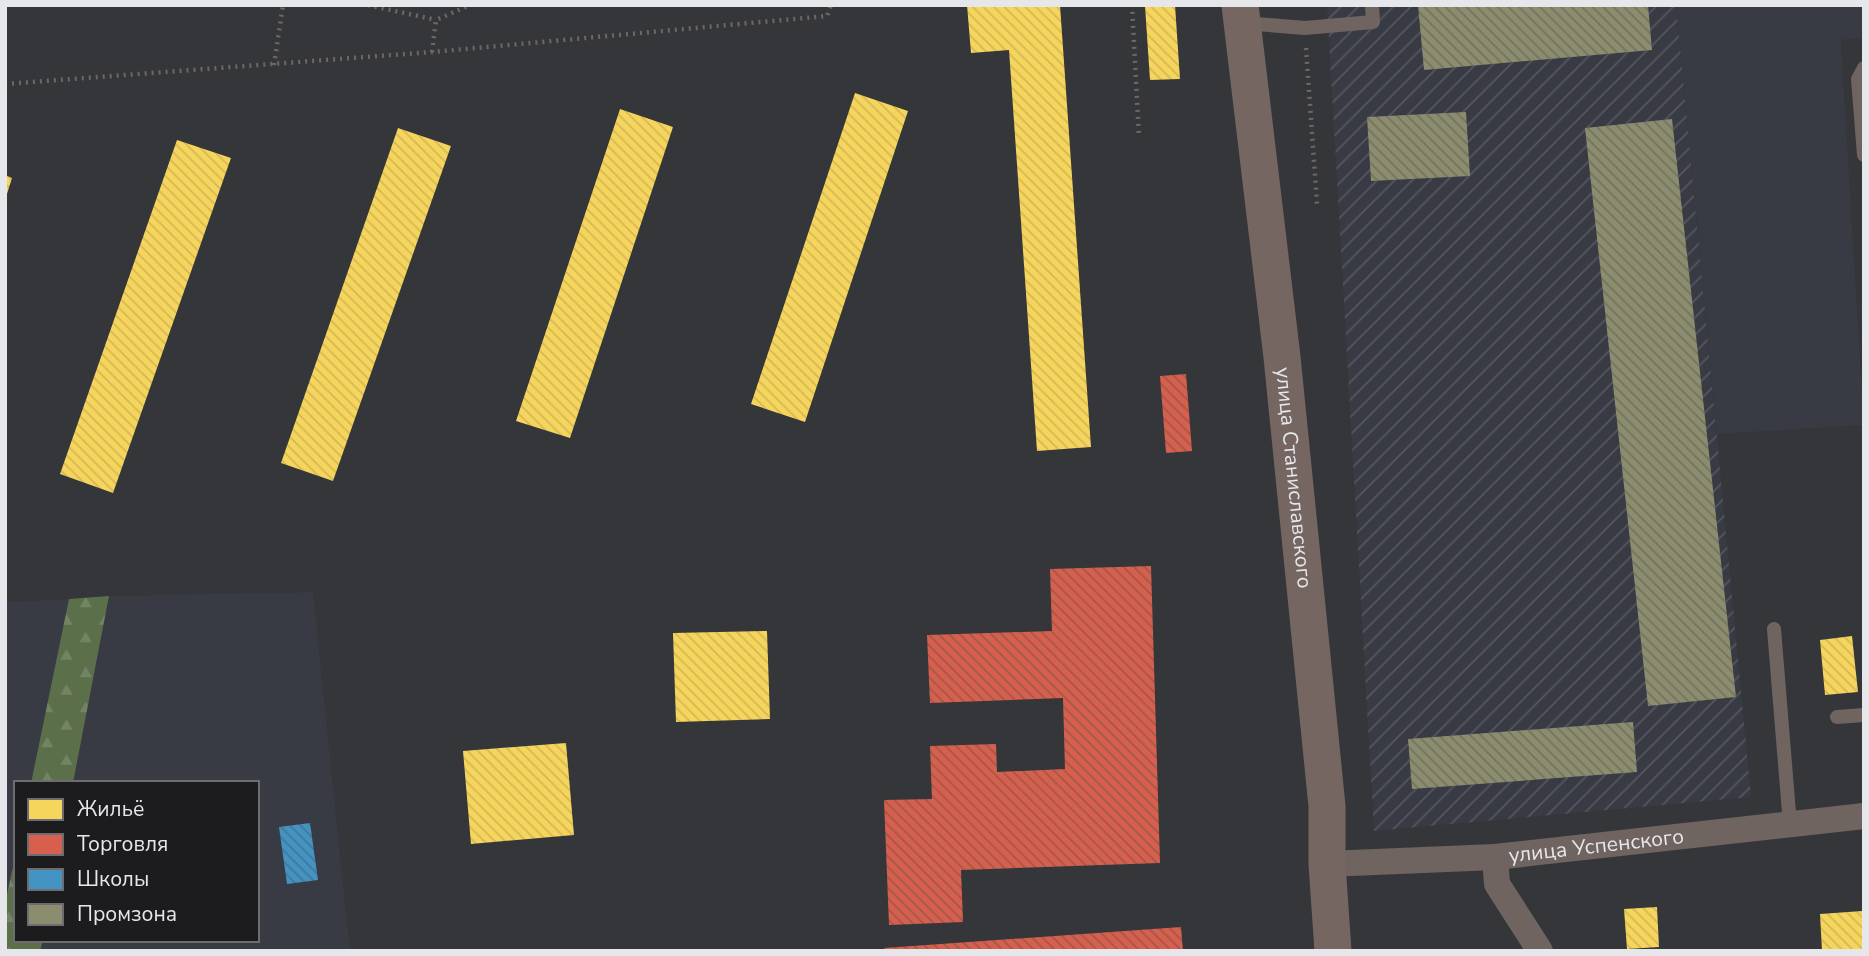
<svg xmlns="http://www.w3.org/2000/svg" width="1869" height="956" viewBox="0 0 1869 956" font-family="'Nunito Sans',sans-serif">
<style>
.built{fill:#383a44}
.industrial{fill:url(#industrial-furrows)}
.forest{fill:url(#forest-firs)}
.homes{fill:url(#homes-back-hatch)}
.shops{fill:url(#shops-back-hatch)}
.schools{fill:url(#schools-back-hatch)}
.industry{fill:url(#industry-back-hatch)}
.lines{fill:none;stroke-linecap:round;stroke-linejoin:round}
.path{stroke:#6f6766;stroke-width:4.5;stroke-dasharray:2 5;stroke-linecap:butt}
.lane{stroke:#706461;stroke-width:14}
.street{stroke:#706461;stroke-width:26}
.secondary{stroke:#756662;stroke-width:37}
.labels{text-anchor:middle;stroke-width:7;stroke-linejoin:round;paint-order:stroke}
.street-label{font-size:21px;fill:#e6e7eb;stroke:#1c1c1f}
</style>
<defs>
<pattern id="industrial-furrows" width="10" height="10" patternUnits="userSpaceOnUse" patternTransform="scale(1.75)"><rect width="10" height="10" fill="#383a44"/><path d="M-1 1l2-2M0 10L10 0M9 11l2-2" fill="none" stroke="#55565f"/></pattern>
<pattern id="forest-firs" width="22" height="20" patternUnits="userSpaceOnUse" patternTransform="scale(1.75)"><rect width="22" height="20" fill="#5a6f4a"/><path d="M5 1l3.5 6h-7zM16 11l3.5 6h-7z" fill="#728464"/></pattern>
<pattern id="homes-back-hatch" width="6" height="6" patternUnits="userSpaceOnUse" patternTransform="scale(1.75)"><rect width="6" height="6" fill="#f6d55c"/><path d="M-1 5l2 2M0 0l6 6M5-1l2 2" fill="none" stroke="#d3b858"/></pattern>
<pattern id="shops-back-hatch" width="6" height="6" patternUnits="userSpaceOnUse" patternTransform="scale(1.75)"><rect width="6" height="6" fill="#d6604d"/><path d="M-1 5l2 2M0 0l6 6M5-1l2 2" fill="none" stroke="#a3574b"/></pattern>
<pattern id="schools-back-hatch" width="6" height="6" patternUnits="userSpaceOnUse" patternTransform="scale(1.75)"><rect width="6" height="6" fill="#4393c3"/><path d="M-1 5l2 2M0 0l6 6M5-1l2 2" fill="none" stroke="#447897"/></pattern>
<pattern id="industry-back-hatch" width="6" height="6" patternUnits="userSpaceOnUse" patternTransform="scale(1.75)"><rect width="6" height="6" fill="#8c8c6e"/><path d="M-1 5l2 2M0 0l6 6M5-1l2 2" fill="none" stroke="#737360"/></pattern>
</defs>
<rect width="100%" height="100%" fill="#343639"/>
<path class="built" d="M1676,5H1864V38L1841,40L1864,425L1717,434Z
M313,592L350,951H40L43,940H257V783H73L109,596Z
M69,599L31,783H16V853L5,903V602Z"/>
<path class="industrial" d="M1327,5H1676L1751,797L1374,831Z"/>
<path class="forest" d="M109,596L73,783H31L69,599Z
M16,853V940H43L40,951H5V903Z"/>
<path class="homes" d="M967,5H1060L1091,447L1037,451L1009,50L971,53Z
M1175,5L1180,79L1150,80L1145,6Z
M855,93L908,111L805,422L751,404Z
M620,109L673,127L570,438L516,421Z
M398,128L451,146L333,481L281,463Z
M177,140L231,158L113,493L60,474Z
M5,175L12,178L6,197H5Z
M767,631L770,719L676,722L673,633Z
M1852,636L1858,692L1825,695L1820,640Z
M566,743L574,835L471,844L463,751Z
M1657,907L1659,947L1627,949L1624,909Z
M1862,911L1864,951H1822L1820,914Z"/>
<path class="shops" d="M1186,374L1192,451L1166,453L1160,376Z
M1151,566L1160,863L961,870L963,922L889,925L884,800L932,799L930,746L996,744L997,772L1065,769L1063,698L930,703L927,635L1052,631L1050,569Z
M1181,927L1183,951H885L884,948Z"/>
<path class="schools" d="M310,823L318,880L287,884L279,827Z"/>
<path class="industry" d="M1418,5H1648L1652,50L1424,70Z
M1466,112L1470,176L1371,181L1367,117Z
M1672,119L1736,697L1648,706L1585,128Z
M1633,722L1637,772L1412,789L1408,739Z"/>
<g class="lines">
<path class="path" d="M368,5L436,20
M1132,5L1139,137
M1306,48L1317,204
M432,52L436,20L470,5
M274,65L283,5
M5,84L432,52L827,16L831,5"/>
<path class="lane" d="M1244,23L1305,28L1373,22L1372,5
M1864,68L1858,79L1864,155
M1774,629L1790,825
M1837,717L1864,715"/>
<g class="street">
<path d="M1495,857L1497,884L1540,951"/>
<path id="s1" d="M1327,864L1495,857L1864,816"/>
</g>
<path class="secondary" id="s2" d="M1240,5L1282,357L1327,806V864L1333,951"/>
</g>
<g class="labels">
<g class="street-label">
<text dy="7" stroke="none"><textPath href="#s2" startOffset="476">улица Станиславского</textPath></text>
<text dy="7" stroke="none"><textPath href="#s1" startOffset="270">улица Успенского</textPath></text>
</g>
</g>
<rect width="1869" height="956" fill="none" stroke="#e6e7eb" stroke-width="14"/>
<rect x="14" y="781" width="245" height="161" fill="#1c1c1f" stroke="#6d6d71" stroke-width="2"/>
<rect x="28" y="799" width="35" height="21" fill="#f6d55c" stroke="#6d6d71" stroke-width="2"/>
<text x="77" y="816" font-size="21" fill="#e6e7eb">Жильё</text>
<rect x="28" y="834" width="35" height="21" fill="#d6604d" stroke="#6d6d71" stroke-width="2"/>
<text x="77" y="851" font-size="21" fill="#e6e7eb">Торговля</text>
<rect x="28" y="869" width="35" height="21" fill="#4393c3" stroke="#6d6d71" stroke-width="2"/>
<text x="77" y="886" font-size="21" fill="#e6e7eb">Школы</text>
<rect x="28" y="904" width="35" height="21" fill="#8c8c6e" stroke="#6d6d71" stroke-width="2"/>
<text x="77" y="921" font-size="21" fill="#e6e7eb">Промзона</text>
</svg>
